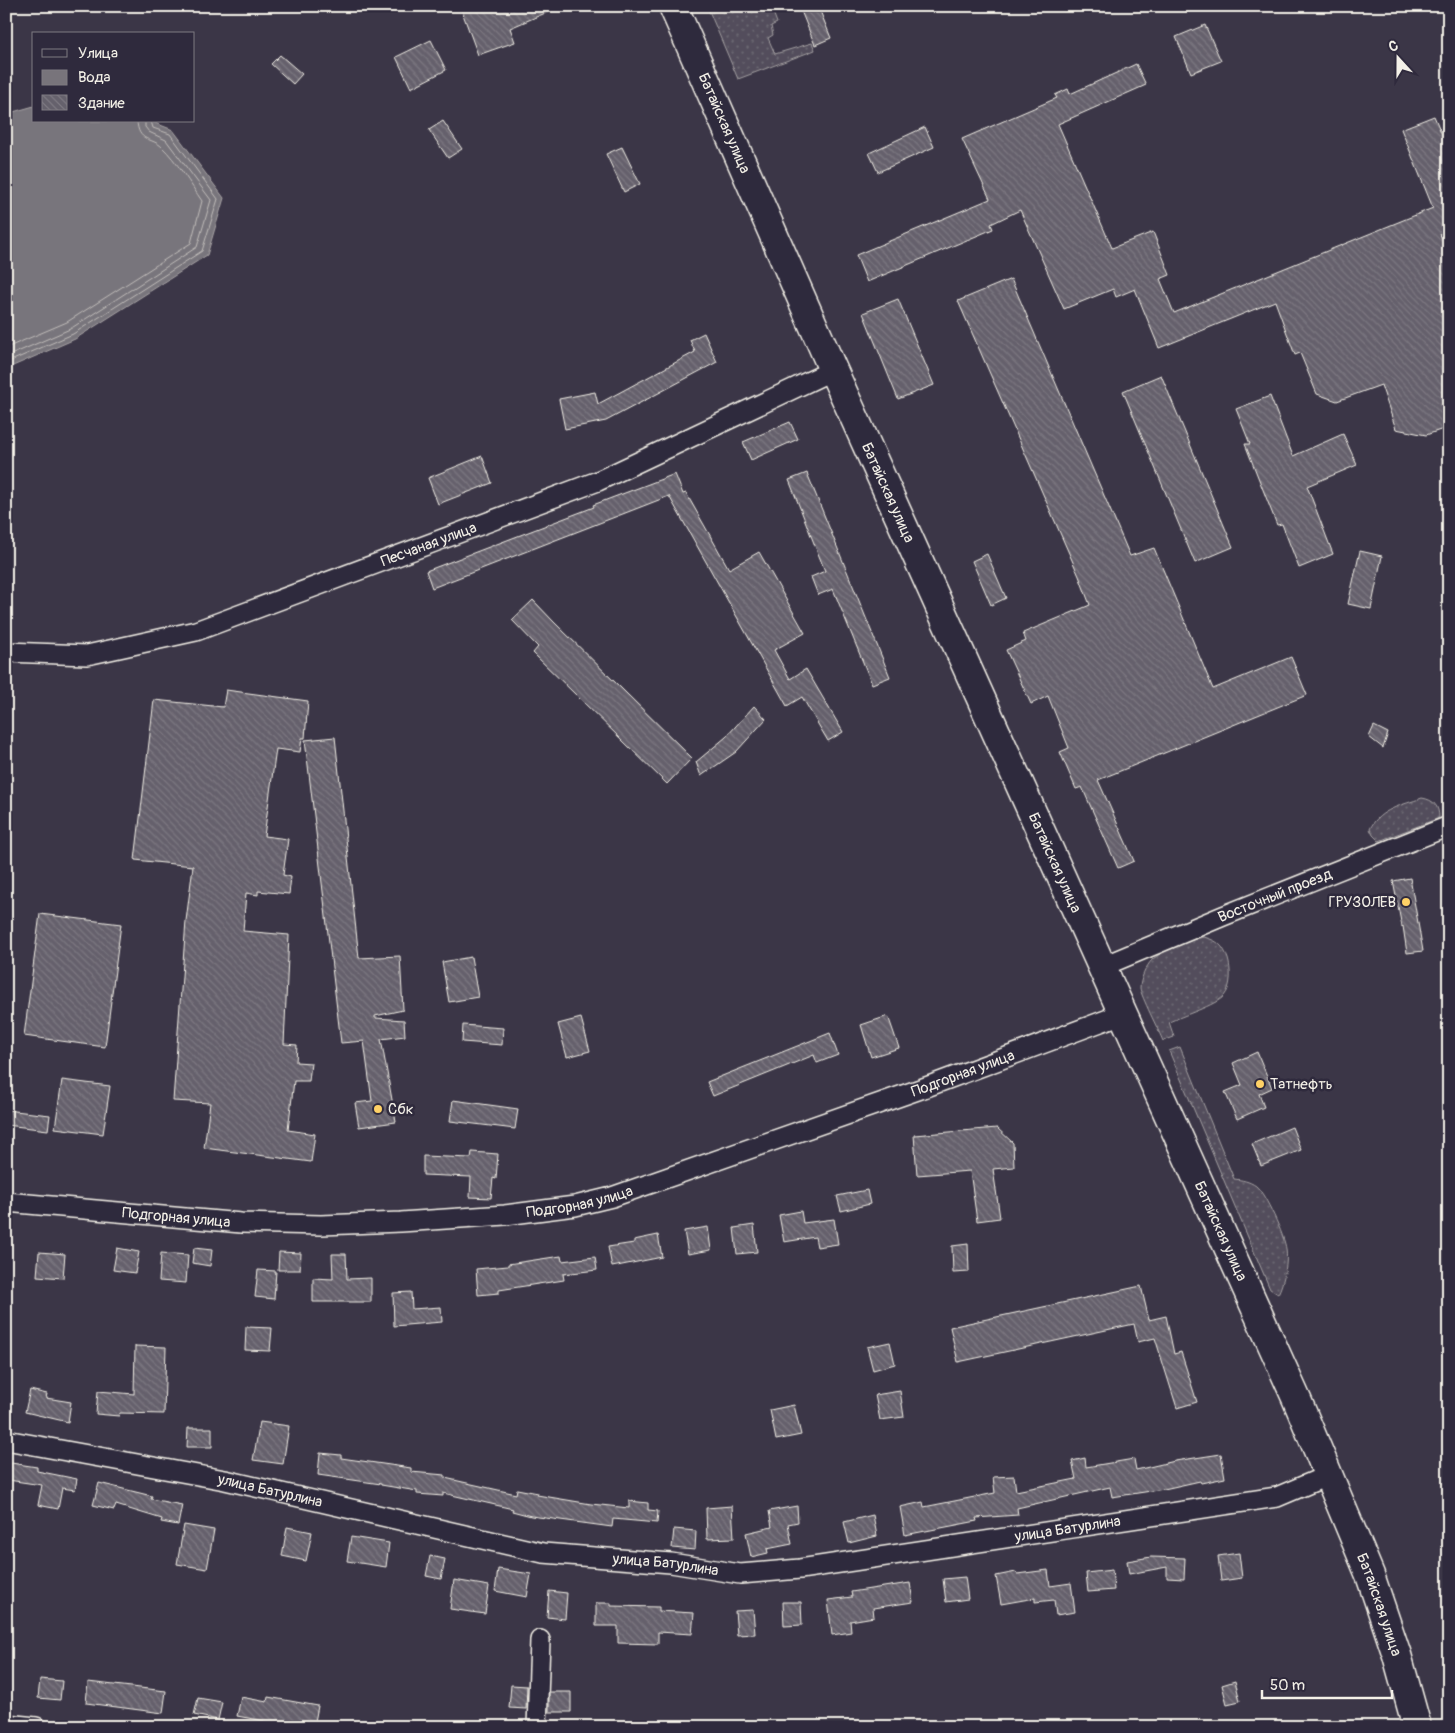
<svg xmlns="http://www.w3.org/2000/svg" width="1455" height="1733" viewBox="0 0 1455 1733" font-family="Pangolin,sans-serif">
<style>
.grass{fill:url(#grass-dots);stroke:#a4a0a2}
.water{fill:#78747b;stroke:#aaa6a7}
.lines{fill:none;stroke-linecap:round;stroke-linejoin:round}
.shore{stroke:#c2bfbc;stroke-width:1}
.building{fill:url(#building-back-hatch);stroke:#f4f1e8}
.minor-casing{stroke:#f4f1e8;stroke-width:22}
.highway-casing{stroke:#f4f1e8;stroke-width:31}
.minor{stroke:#2f2a3d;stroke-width:19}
.highway{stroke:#2f2a3d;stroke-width:28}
.poi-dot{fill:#ffd166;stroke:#2f2a3d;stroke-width:2}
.labels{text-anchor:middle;stroke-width:5;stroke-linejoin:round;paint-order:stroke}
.street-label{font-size:15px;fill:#f4f1e8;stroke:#2f2a3d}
.poi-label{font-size:15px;fill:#f4f1e8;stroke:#2f2a3d;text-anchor:start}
</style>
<defs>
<pattern id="grass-dots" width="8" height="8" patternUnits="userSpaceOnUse" patternTransform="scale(1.25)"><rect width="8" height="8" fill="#534e5c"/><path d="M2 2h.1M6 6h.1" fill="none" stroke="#6c6873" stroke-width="1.8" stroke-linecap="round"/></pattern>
<pattern id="building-back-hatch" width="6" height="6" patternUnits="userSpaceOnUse" patternTransform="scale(1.25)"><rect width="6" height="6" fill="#65616c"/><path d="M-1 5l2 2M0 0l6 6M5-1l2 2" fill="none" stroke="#7c7881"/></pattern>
</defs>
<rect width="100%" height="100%" fill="#3b3647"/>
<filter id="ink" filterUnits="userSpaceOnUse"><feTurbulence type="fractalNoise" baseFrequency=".02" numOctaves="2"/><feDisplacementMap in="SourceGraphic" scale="10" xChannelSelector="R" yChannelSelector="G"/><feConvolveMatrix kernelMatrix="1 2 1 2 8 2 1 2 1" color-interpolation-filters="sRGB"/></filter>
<g filter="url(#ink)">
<path class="grass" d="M707,6L771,7L777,23L771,26L773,35L768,38L775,54L812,43L815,50L738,79Z
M1422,798C1434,800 1439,806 1439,818L1379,841L1373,835L1370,829C1379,809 1403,805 1422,798Z
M1204,937C1218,941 1223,945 1228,959C1231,969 1232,987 1224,996C1216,1005 1182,1016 1169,1022L1174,1037L1163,1041C1159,1031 1141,996 1140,988C1140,980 1146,966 1152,960C1161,951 1191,939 1204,937Z
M1180,1047L1234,1179C1242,1180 1249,1181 1256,1186C1265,1193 1285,1237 1286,1249C1288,1262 1284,1282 1278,1294L1270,1289L1169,1051Z"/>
<path class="water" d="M34,106V121H150L173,130L224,198L207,255L75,339L6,369V114Z"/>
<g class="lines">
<path class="shore" d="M6,348L67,322L191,243L202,201C191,185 176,160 162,147C152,137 138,143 137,121
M6,357L70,329L197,247L211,200L166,140L149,132L145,127V121
M6,363L73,334L202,251L218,199L170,134L153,128L151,121"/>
</g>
<path class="building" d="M460,6H562L510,28L515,42L478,55Z
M799,6H818L831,38L815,45Z
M1205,25L1221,61L1191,73L1176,37Z
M431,40L446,70L411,88L396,57Z
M280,55L302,74L293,84L271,64Z
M1136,64L1146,85L1058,124L1112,248L1153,232L1170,275L1160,279L1174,313L1433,208L1401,129L1434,116L1449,151V230L1440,234L1449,256V427L1426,435L1396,429L1381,385L1337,401L1317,394L1300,353L1295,355L1275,301L1159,348L1135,289L1116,297L1113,289L1064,309L1020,210L991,224L993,229L867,282L856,255L990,199L962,139L1057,98L1055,95L1068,89L1070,94Z
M443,121L462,149L448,158L429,130Z
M925,127L934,147L878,172L869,153Z
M622,147L640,184L624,192L606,154Z
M1011,279L1130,556L1154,548L1213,689L1291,657L1307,695L1098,780L1134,861L1118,868L1082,787L1076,789L1060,752L1069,748L1048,696L1031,704L1006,650L1026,641L1023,633L1090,605L1079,576L958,301Z
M898,299L934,385L898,399L863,313Z
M704,333L717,362L606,421L565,429L559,399L595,392L598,404L695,352L690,340Z
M1161,375L1233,547L1195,563L1123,391Z
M1270,396L1293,456L1343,434L1357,465L1307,486L1333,554L1299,568L1282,524L1277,525L1245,444H1250L1236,409Z
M790,422L798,439L751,460L743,442Z
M482,456L492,483L438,504L428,478Z
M807,473L890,677L872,684L833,589L818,595L811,577L825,571L789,480Z
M675,474L683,494L686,493L729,569L759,552L805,633L774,650L790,679L806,669L843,732L828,741L802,697L787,706L669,496L432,588L426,571L594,507L593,505Z
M1360,551L1382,556L1371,609L1348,604Z
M987,554L1006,598L991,605L972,561Z
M533,600L554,622L692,758L667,784L533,653L538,647L512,620Z
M226,690L308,701L305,738H302L300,752L276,749L264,836L288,839L283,875L291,877L289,894L258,891V895L246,893L243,931L289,935L284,1044L297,1045L296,1062L311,1063L309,1081H294L288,1130L315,1134L311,1162L204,1148L210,1103L173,1101L186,921L193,866L135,860L154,700L223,707Z
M754,706L766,719L736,752L701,776L696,762L726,737Z
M1374,726L1388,733L1383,748L1369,737Z
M335,737L359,958L400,956L403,1010L375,1016V1018L404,1020L405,1036L381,1039L396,1122L359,1127L355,1103L372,1101L364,1041L341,1043L305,740Z
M1410,878L1423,951L1407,953L1403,926L1402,927L1393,881Z
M40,914L121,924L105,1047L24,1036Z
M471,957L478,997L449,1002L442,962Z
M888,1016L899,1048L871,1057L861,1025Z
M581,1018L590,1051L567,1057L558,1024Z
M463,1025L503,1028L502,1045L462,1042Z
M830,1033L838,1055L817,1063L814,1055L713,1096L707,1082Z
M1257,1052L1272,1088L1259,1094L1264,1107L1237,1119L1225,1092L1242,1085L1233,1063Z
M62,1080L110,1086L103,1134L55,1128Z
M453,1100L518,1109L515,1129L450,1121Z
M6,1110L50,1115L48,1130L6,1125Z
M1292,1127L1301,1150L1261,1166L1252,1144Z
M997,1128L1013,1143L1014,1167L993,1169L1000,1218L977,1221L970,1171L917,1175L914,1135Z
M472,1152L498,1154L496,1179L493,1178L491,1198L470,1197L471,1177L423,1175V1156L471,1158Z
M867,1190L870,1204L841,1211L837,1196Z
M801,1211L803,1223L834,1219L838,1244L817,1247L815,1237L784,1242L779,1215Z
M754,1225L757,1252L737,1254L734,1228Z
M708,1227L711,1250L688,1254L684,1231Z
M658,1235L662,1257L612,1267L608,1247L634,1243V1240Z
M968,1244L969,1272L953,1273L952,1246Z
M117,1248L139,1252L135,1273L113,1270Z
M194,1248L212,1250L210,1266L192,1263Z
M39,1252L65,1254L63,1278L37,1276Z
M279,1252L301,1253L300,1270H278Z
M161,1253L188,1255L186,1283L159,1281Z
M332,1254H346L347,1279L371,1278V1302H313V1278L333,1279Z
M561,1256L562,1261L595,1257L597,1270L563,1274L564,1280L499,1290V1293L478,1295L476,1269L508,1266V1264Z
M258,1270L276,1271L274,1299L255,1297Z
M1141,1286L1149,1320L1166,1316L1174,1354L1181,1352L1197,1402L1177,1408L1155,1338L1138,1342L1134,1324L958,1362L950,1327Z
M411,1292L412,1309L441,1307L442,1322L394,1326L393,1293Z
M246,1327L272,1328L270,1351L245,1350Z
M890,1342L895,1364L873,1370L867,1347Z
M135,1346L166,1347L164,1414L120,1413L119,1416L96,1414L98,1391L134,1394Z
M30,1390L47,1394L46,1398L71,1402L68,1422L25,1412Z
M900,1391L904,1417L880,1420L875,1395Z
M794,1405L801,1435L776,1440L770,1410Z
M260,1422L289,1426L283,1464L253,1460Z
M188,1428H212V1447H187Z
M320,1453L341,1455V1458L411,1468V1472L445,1475V1478L516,1494L517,1489L538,1493L537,1495L591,1504L629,1508V1501L648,1503V1510L658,1511L657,1523L613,1519L612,1527L575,1522L531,1516L512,1511L513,1509L443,1493V1496L417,1494V1491L381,1485V1484L318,1475Z
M1221,1454L1225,1478L1201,1483L1200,1481L1164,1489L1112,1497L1110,1487L1017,1508L1018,1515L976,1518L977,1521L905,1535L900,1507L923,1502L924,1507L995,1493L993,1477L1014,1476L1016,1491L1076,1479L1072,1461L1085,1458L1086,1467L1134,1459L1136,1470L1175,1461Z
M11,1463L37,1467V1471L77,1479L75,1490L62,1488L58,1509L38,1505L42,1485L8,1480Z
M99,1483L152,1496L151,1499L182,1505L178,1525L161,1522L162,1519L116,1505L114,1510L93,1505Z
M732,1506L734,1538L707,1539L706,1508Z
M797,1506L798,1522L788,1524L792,1544L767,1549L768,1553L751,1557L746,1533L772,1527L769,1511Z
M873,1515L877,1536L849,1543L844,1522Z
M184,1525L214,1530L207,1569L177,1564Z
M287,1527L312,1532L306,1561L282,1556Z
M674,1529L696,1531L695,1550L672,1548Z
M351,1537L389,1543L386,1567L347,1561Z
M1239,1553L1242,1578L1221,1581L1218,1556Z
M430,1556L445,1559L441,1579L426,1576Z
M1151,1557L1185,1558L1184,1579L1167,1578V1567L1129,1574L1127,1561Z
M498,1569L531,1574L527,1597L495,1591Z
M1048,1570L1050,1586L1071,1583L1075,1612L1056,1615L1054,1600L1035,1602V1598L1001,1604L996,1576L1016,1572L1017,1574Z
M1112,1570L1114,1590L1088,1592L1086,1573Z
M965,1577L968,1599L946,1602L943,1579Z
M454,1580L489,1586L485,1614L450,1609Z
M910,1583L913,1602L873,1608L874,1617L850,1621L851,1632L832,1635L828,1600L852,1597L851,1592Z
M549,1591L567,1593L565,1619L547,1617Z
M783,1602H801L802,1625L784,1626Z
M596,1603H611V1606L659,1607V1611L694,1613L692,1634L658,1632V1644L618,1643V1626H596Z
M753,1610L755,1634L737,1635L735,1611Z
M40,1679L62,1681L60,1700L38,1698Z
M1235,1681L1240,1701L1227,1704L1222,1685Z
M88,1682L166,1691L163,1713L86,1703Z
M511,1685L527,1686L526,1709L509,1708Z
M549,1692H571V1712H549Z
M241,1697L267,1702L268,1697L318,1706L314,1727H262L264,1721L237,1716Z
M198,1698L222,1702L218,1720L194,1715Z"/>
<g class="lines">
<defs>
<g id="minor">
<path id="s1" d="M6,652L87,655L196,631L598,481L833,370"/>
<path id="s2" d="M1101,967L1223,916L1449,826"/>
<path id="s3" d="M6,1202L241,1223L321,1225L401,1222L505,1215L575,1206L612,1197L929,1086L1122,1014"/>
<path id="s4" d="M6,1440L225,1480L543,1553L671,1563L740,1574L800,1569L1277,1497L1329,1475"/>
<path d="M6,1724L36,1727"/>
<path d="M537,1727L540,1640"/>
</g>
<g id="highway">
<path id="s5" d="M673,6L833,370L1297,1400L1370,1575L1397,1655L1417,1727"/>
</g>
</defs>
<use href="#minor" class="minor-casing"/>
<use href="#highway" class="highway-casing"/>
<use href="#minor" class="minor"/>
<use href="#highway" class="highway"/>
</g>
</g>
<g class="poi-dot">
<circle cx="1406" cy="902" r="5"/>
<circle cx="1260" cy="1084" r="5"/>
<circle cx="378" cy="1109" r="5"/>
</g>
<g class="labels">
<g class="street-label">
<text dy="5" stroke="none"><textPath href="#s5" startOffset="128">Батайская улица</textPath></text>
<text dy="5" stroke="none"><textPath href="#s5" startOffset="532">Батайская улица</textPath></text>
<text dy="5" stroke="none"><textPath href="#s1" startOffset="441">Песчаная улица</textPath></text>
<text dy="5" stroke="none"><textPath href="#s5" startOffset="938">Батайская улица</textPath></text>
<text dy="5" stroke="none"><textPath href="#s2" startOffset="188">Восточный проезд</textPath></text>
<text dy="5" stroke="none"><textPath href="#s3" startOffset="981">Подгорная улица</textPath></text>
<text dy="5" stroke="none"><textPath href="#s3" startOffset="576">Подгорная улица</textPath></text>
<text dy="5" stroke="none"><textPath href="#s3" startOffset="171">Подгорная улица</textPath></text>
<text dy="5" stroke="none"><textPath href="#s5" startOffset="1342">Батайская улица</textPath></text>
<text dy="5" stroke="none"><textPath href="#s4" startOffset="269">улица Батурлина</textPath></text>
<text dy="5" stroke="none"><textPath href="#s4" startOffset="1078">улица Батурлина</textPath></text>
<text dy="5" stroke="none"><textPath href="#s4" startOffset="672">улица Батурлина</textPath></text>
<text dy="5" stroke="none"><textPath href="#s5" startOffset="1748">Батайская улица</textPath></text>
</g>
<g class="poi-label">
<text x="1396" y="907" text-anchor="end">ГРУЗОЛЕВ</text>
<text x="1270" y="1089">Татнефть</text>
<text x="388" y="1114">Сбк</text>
</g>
</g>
<rect width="1455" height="1733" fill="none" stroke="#2f2a3d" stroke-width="25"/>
<rect x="12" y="12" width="1430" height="1708" fill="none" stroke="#f4f1e8" stroke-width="2" filter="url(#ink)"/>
<rect x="32" y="32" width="162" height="90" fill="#2f2a3d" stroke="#7e7a81"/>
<rect x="42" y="49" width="25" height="8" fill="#2f2a3d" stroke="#7e7a81"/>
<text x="78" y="58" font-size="15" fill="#f4f1e8">Улица</text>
<rect x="42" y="70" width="25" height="15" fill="#78747b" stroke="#7e7a81"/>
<text x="78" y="82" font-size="15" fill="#f4f1e8">Вода</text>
<rect x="42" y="95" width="25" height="15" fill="url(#building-back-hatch)" stroke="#7e7a81"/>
<text x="78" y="108" font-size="15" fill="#f4f1e8">Здание</text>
<g transform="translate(1398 58) rotate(339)" stroke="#2f2a3d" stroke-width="4" paint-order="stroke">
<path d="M0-4L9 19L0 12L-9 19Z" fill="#f4f1e8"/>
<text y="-8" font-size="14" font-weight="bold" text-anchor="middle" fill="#f4f1e8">С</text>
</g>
<path d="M1262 1690v8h130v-8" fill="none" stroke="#f4f1e8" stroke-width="2.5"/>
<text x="1270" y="1690" font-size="15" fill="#f4f1e8" stroke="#2f2a3d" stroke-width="4" paint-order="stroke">50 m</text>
</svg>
